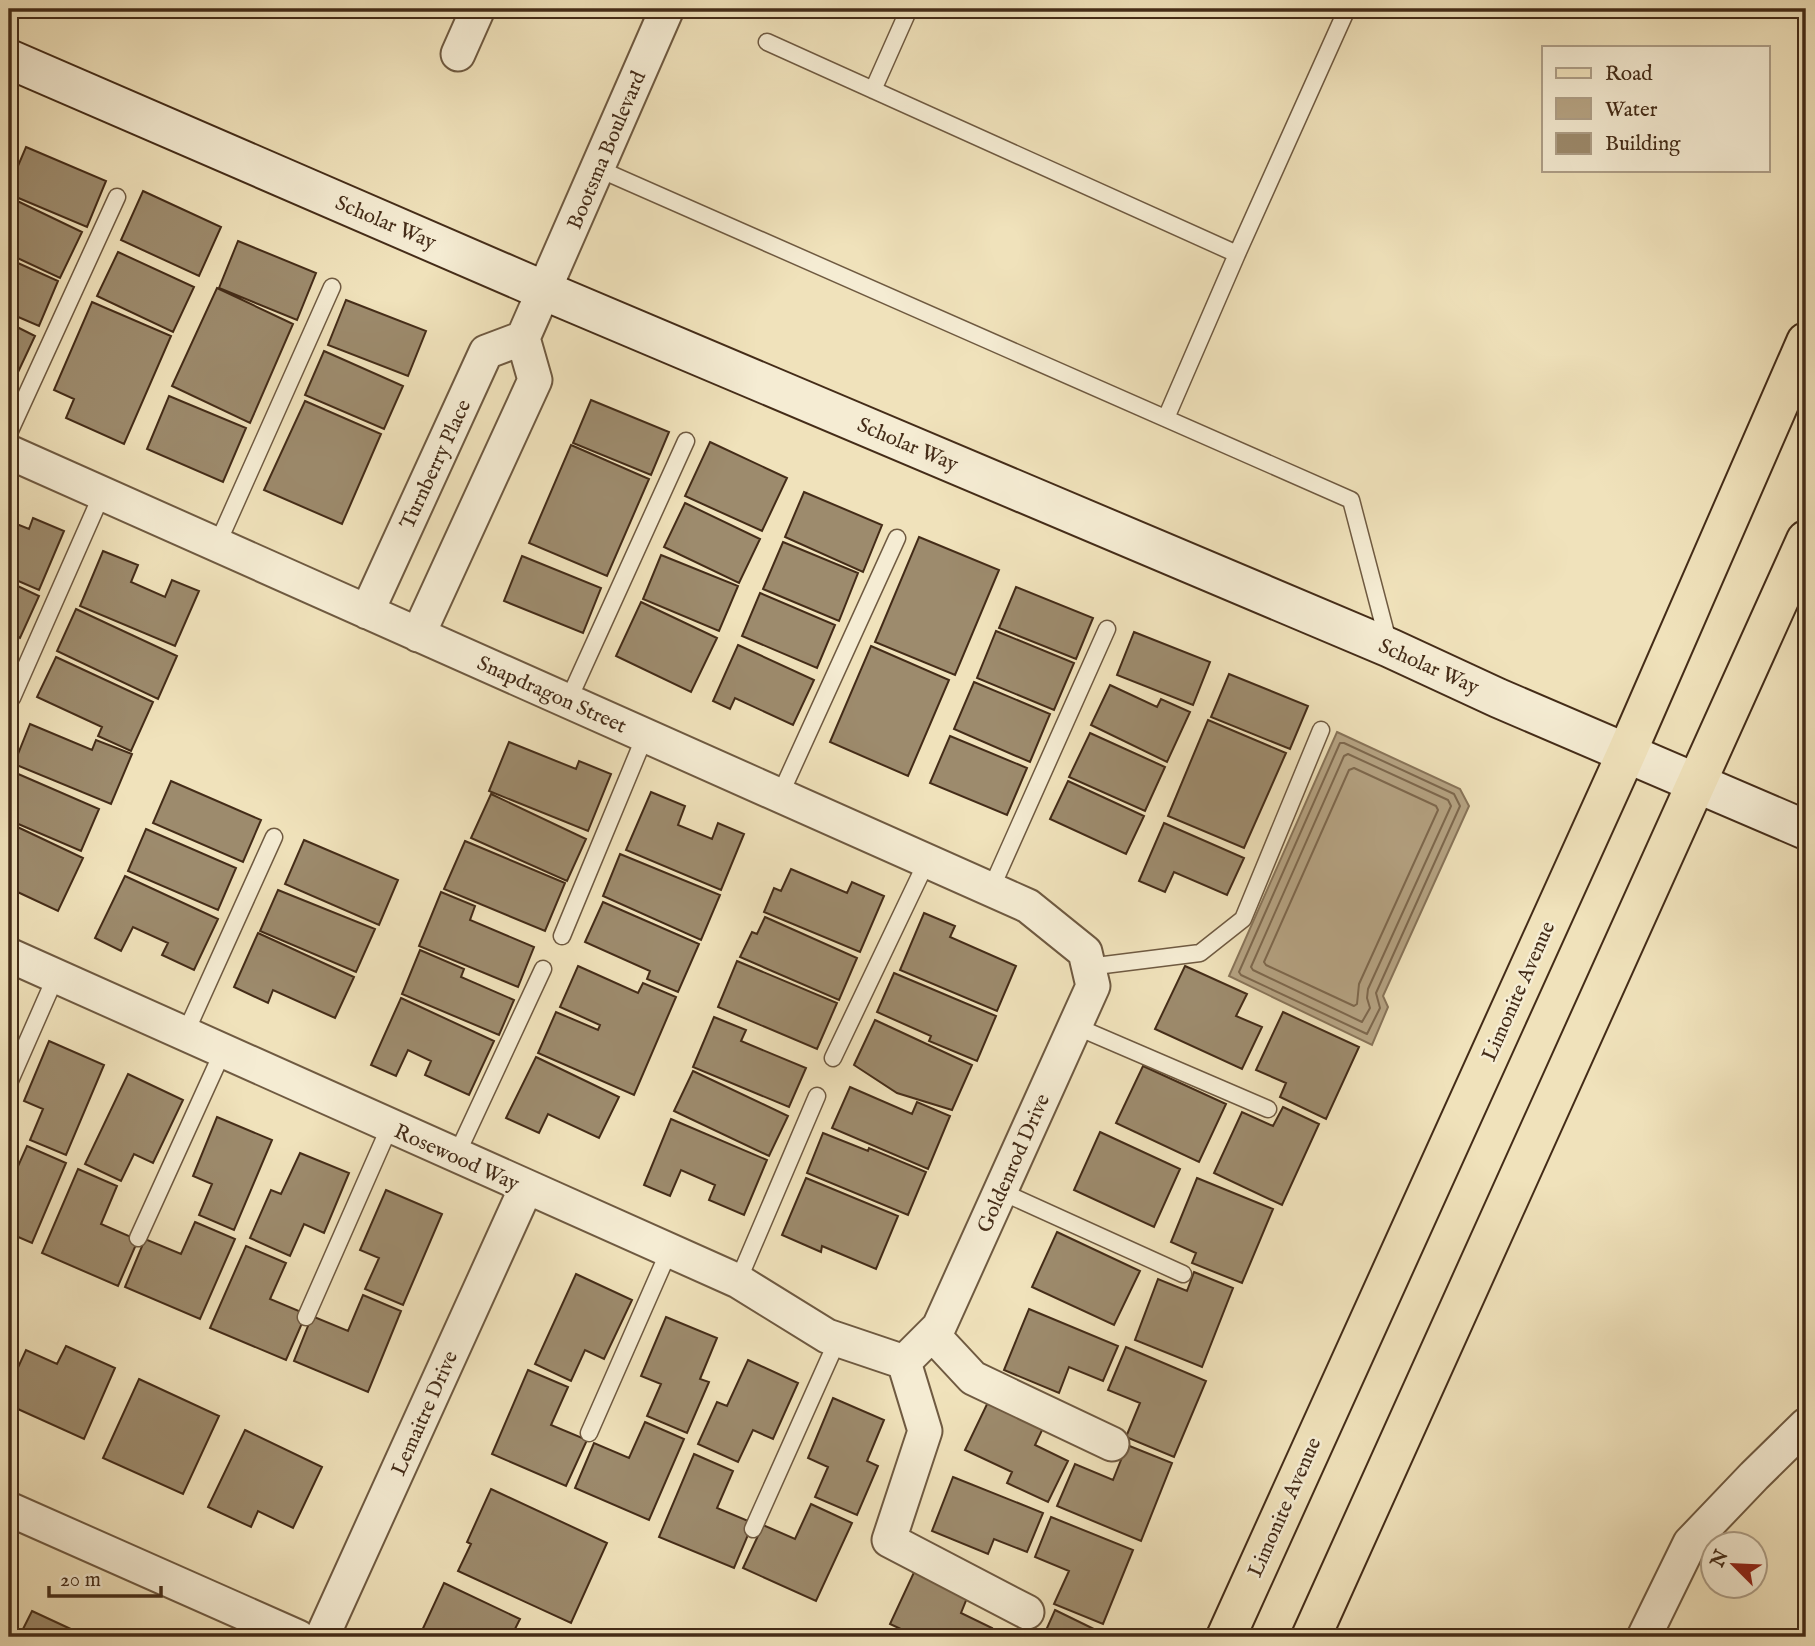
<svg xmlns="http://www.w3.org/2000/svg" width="1815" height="1646" viewBox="0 0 1815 1646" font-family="'IM FELL English',serif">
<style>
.water{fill:#b6a484;stroke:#887459;stroke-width:2}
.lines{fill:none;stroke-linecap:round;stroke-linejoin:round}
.shore{stroke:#7d684e;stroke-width:2}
.building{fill:#9d8b6d;stroke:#442c18;stroke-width:2}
.lane-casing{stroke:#6f5a41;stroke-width:19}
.street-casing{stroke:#6f5a41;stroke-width:37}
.secondary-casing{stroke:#442c18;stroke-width:42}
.primary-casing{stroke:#442c18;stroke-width:42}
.lane{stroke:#f5ecd3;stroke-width:16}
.street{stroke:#f5ecd3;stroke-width:33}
.secondary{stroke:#f5ecd3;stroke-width:38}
.primary{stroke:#f0e2bb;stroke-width:38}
.labels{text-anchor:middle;stroke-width:5;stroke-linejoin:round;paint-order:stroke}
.street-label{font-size:21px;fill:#442c18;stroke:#f5ecd3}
</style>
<rect width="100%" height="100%" fill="#f0e2bb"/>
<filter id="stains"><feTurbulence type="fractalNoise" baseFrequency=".00286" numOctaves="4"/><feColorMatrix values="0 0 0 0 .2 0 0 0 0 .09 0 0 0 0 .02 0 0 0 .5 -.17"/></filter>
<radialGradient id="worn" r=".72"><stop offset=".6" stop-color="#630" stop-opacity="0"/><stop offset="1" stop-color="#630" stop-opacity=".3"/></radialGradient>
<path class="water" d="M1337,732L1460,789L1469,806L1383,996L1388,1007L1372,1045L1229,976Z"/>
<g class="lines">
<path class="shore" d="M1340,743H1344L1454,794L1460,806L1376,993L1380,1008L1367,1034L1241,975L1239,972Z
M1348,754L1448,800L1451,806L1368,989L1367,998L1370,1008L1362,1022L1253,970L1251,967L1344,756Z
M1354,768L1436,806L1438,810L1359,984L1357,1004L1354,1006L1266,965L1264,962L1349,770Z"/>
</g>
<path class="building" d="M26,147L106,181L87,227L9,194V187Z
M143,191L221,227L199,276L121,240Z
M9,197L82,232L60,278L9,254Z
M238,241L316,273L297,320L219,288Z
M118,252L194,287L173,332L97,296Z
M9,259L58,281L39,326L9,313Z
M217,288L293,324L250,423L172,386Z
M346,300L426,331L408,376L328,345Z
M92,302L171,336L124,444L66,418L74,399L54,390Z
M9,323L35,336L12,385L9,383Z
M324,351L403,386L384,429L305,395Z
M169,396L246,428L223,482L147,449Z
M591,400L669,432L651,475L573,443Z
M305,401L381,434L342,524L264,490Z
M710,442L787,478L762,531L685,496Z
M571,445L649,479L607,576L529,543Z
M804,492L882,525L863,572L785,537Z
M685,503L760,539L739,583L664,547Z
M33,518L64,531L39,590L9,577V521L29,529Z
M919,537L999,570L955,675L875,642Z
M783,542L858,573L839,621L763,589Z
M103,551L138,565L131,582L165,597L172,580L199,591L175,646L80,606Z
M661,555L738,586L719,631L643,599Z
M522,556L601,588L583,633L504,601Z
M9,582L39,596L20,638L9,633Z
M1016,587L1093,618L1076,659L999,628Z
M760,593L835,625L817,668L742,636Z
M641,602L717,638L691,692L616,656Z
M76,609L177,656L158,699L57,651Z
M996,631L1074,663L1054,710L977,678Z
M1134,632L1210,662L1193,705L1117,675Z
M9,636L18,640L9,663Z
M738,645L814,680L793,725L735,698L730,709L713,701Z
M871,646L949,680L908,776L830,742Z
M56,657L153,702L131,751L98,736L102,727L37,697Z
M1229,674L1308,706L1290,749L1211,717Z
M974,682L1050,714L1030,762L954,729Z
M1110,685L1157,707L1161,699L1190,712L1167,762L1091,725Z
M1208,720L1286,753L1244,848L1168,816Z
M30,724L92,750L96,740L132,754L111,804L14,764Z
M1090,733L1165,767L1145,811L1069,777Z
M950,736L1027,768L1007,815L930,783Z
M509,742L576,769L579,761L611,774L588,831L489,791Z
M9,770L99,809L81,851L9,820Z
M171,781L261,820L243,862L153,823Z
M1068,781L1144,816L1126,854L1050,819Z
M651,792L685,806L678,825L712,839L718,823L744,834L721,890L626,850Z
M491,794L586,839L567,881L471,838Z
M9,823L83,858L58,911L9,888Z
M1164,823L1244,858L1227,895L1174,872L1165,892L1139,881Z
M146,829L236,868L218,910L128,871Z
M304,840L398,880L379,925L285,884Z
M465,841L565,883L545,931L444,889Z
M620,854L720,895L701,940L603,896Z
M791,869L847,893L852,882L884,896L860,952L764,912L774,888L781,891Z
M125,876L218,919L194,970L162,955L168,943L133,927L121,951L95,938Z
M278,890L375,929L356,972L260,931Z
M441,892L475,906L470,920L534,947L518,987L419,946Z
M603,902L699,944L678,992L647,979L650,971L585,942Z
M924,913L955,926L950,937L1016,966L997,1011L900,970Z
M765,917L857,958L839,1000L740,957L752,932L757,934Z
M258,933L354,977L335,1018L273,990L268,1003L234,987Z
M420,950L464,969L461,977L514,1000L499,1035L402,994Z
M737,961L837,1003L817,1049L718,1007Z
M578,966L638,993L643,983L676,997L634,1095L538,1053L556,1012L598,1030L600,1025L560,1007Z
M1185,966L1247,994L1236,1016L1262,1027L1242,1069L1155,1029Z
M894,973L996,1016L977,1061L929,1041L931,1036L877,1012Z
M401,998L494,1041L469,1095L425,1075L431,1061L408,1050L396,1076L371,1065Z
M1283,1012L1359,1047L1326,1119L1280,1097L1286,1083L1256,1070Z
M714,1017L746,1030L741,1041L806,1068L789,1107L693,1067Z
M875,1020L972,1065L952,1110L897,1093L854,1065Z
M49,1041L104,1065L66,1155L30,1140L43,1109L24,1101Z
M536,1057L619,1097L599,1138L548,1114L539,1133L506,1118Z
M1143,1066L1226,1104L1199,1162L1116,1123Z
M693,1071L788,1116L769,1156L674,1111Z
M128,1074L183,1100L153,1163L134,1154L121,1181L85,1164Z
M850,1087L912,1114L917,1102L950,1116L928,1169L832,1128Z
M1283,1107L1319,1124L1282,1205L1214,1173L1242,1112L1273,1126Z
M217,1117L272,1140L234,1230L199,1215L212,1184L193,1176Z
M671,1119L767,1160L744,1215L709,1200L715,1185L681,1170L670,1196L644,1185Z
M1100,1132L1180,1169L1154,1227L1074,1190Z
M823,1133L868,1151L869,1148L926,1172L908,1215L807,1173Z
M27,1146L66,1163L32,1243L9,1233V1181L11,1182Z
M300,1153L349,1173L324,1233L304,1224L290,1256L250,1238L271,1190L281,1194Z
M78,1169L117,1186L101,1224L138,1240L118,1286L42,1253Z
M806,1178L898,1216L876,1269L822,1246L821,1252L782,1235Z
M1197,1178L1273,1209L1242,1283L1192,1263L1196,1253L1171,1242Z
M386,1190L442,1214L403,1305L365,1289L379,1258L360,1250Z
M195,1222L235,1239L200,1319L125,1287L145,1239L181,1254Z
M1057,1232L1140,1271L1114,1325L1032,1287Z
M246,1246L286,1263L270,1299L306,1314L286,1360L210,1328Z
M1194,1272L1233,1288L1202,1367L1135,1340L1158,1279L1187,1291Z
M576,1274L632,1300L604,1359L585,1350L571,1381L535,1364Z
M363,1295L401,1311L368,1392L294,1361L312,1316L348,1331Z
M1029,1309L1118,1346L1103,1381L1069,1367L1059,1393L1004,1370Z
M666,1317L717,1338L700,1379L709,1382L687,1433L647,1416L661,1384L641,1376Z
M66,1346L115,1368L84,1439L9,1405V1387L26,1350L57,1364Z
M1126,1347L1206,1381L1174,1457L1126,1437L1140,1403L1108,1390Z
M748,1360L798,1383L773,1439L753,1430L738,1462L698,1444L717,1402L727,1406Z
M528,1370L568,1387L551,1425L587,1440L566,1486L492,1454Z
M139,1379L219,1416L183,1494L103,1458Z
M833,1398L884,1420L867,1461L878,1466L857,1515L815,1497L828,1467L808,1458Z
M989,1400L1044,1426L1035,1445L1068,1461L1048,1502L1007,1483L1012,1472L965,1450Z
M645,1422L684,1439L649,1520L575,1488L594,1443L629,1458Z
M245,1430L322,1467L293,1528L258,1511L251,1527L208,1507Z
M1127,1445L1172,1463L1141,1541L1057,1506L1075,1464L1113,1480Z
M694,1454L733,1471L717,1508L753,1523L734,1568L659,1537Z
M953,1477L1043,1513L1027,1552L994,1539L988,1554L932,1531Z
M491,1489L607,1543L571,1623L458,1571L471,1544L467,1542Z
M811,1504L852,1523L816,1601L743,1568L763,1525L795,1539Z
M1051,1517L1133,1550L1103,1624L1054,1604L1069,1571L1035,1557Z
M916,1568L969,1593L961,1613L992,1628L988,1637H918L890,1624Z
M444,1583L520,1619L511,1637H419Z
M1055,1610L1098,1631L1095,1637H1043Z
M32,1611L88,1637H19Z"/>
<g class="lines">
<defs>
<path id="lane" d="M767,42L1237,254L1166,418
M873,90L909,9
M599,169L1351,500L1389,645
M1237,254L1347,9
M9,433L117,197
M217,545L332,287
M12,698L102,494
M568,701L686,441
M780,795L897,538
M991,889L1107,629
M562,936L645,736
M1088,967L1200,953L1243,919L1321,730
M1075,1026L1268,1109
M185,1034L274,837
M833,1058L927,861
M9,1083L56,976
M456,1156L543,969
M1000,1191L1183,1274
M138,1238L223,1051
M738,1281L817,1096
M306,1317L390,1126
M589,1433L669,1251
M753,1529L838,1339"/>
<path id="street" d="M458,54L478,9
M9,452L1028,906L1085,952L1093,986L939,1327L904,1362
M367,612L486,352L523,338
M418,635L535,380L523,338L667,9
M9,955L738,1281L827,1336L904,1362
M932,1334L973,1378L1112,1444
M904,1362L925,1431L889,1540L1027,1612
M9,1509L298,1637
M322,1637L526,1188
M1644,1637L1690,1543L1754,1476L1806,1425"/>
<path id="secondary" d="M9,59L545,291L1390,648L1498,698L1806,830"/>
<path id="primary" d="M1226,1637L1627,752L1806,342
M1311,1637L1806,540"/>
</defs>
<use href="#lane" class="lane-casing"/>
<use href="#street" class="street-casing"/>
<use href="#secondary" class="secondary-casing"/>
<use href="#primary" class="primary-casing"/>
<use href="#lane" class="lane"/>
<use href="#street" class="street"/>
<use href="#secondary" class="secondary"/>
<use href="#primary" class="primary"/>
</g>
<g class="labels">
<g class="street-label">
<text transform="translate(606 150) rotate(-67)" y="7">Bootsma Boulevard</text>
<text transform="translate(386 222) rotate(23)" y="7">Scholar Way</text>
<text transform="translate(908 444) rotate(23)" y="7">Scholar Way</text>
<text transform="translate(435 464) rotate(-65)" y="7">Turnberry Place</text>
<text transform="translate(1429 666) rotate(24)" y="7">Scholar Way</text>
<text transform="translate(552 694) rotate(24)" y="7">Snapdragon Street</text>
<text transform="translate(1518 991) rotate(-66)" y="7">Limonite Avenue</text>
<text transform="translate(457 1157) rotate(24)" y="7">Rosewood Way</text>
<text transform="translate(1013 1163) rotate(-66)" y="7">Goldenrod Drive</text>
<text transform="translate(424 1413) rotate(-66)" y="7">Lemaitre Drive</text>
<text transform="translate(1284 1507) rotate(-66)" y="7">Limonite Avenue</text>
</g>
</g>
<rect width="1815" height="1646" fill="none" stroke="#f0e2bb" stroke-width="35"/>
<rect x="10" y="10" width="1794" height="1625" fill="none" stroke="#442c18" stroke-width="3.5"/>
<rect x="18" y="18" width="1780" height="1611" fill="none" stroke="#442c18" stroke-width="2"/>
<rect x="1542" y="46" width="228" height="126" fill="#f5ecd3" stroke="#ae9f88" stroke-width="2"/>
<rect x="1556" y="68" width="35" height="10" fill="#f0e2bb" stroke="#ae9f88" stroke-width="2"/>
<text x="1605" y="80" font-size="21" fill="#442c18">Road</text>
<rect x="1556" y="98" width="35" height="21" fill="#b6a484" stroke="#ae9f88" stroke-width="2"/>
<text x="1605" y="116" font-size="21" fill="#442c18">Water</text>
<rect x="1556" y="133" width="35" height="21" fill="#9d8b6d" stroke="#ae9f88" stroke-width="2"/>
<text x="1605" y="150" font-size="21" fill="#442c18">Building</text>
<g transform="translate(1734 1565) rotate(294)"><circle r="33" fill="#f5ecd3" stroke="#ae9f88" stroke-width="2"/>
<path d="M0-5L12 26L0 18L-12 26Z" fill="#8f2418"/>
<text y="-10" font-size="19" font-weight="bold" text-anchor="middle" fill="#442c18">N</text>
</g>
<path d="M49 1586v10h112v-10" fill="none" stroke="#442c18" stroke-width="3.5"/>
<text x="60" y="1586" font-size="21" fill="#442c18" stroke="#f5ecd3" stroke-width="5" paint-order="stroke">20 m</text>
<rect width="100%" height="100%" filter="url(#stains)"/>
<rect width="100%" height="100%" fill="url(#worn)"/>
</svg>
